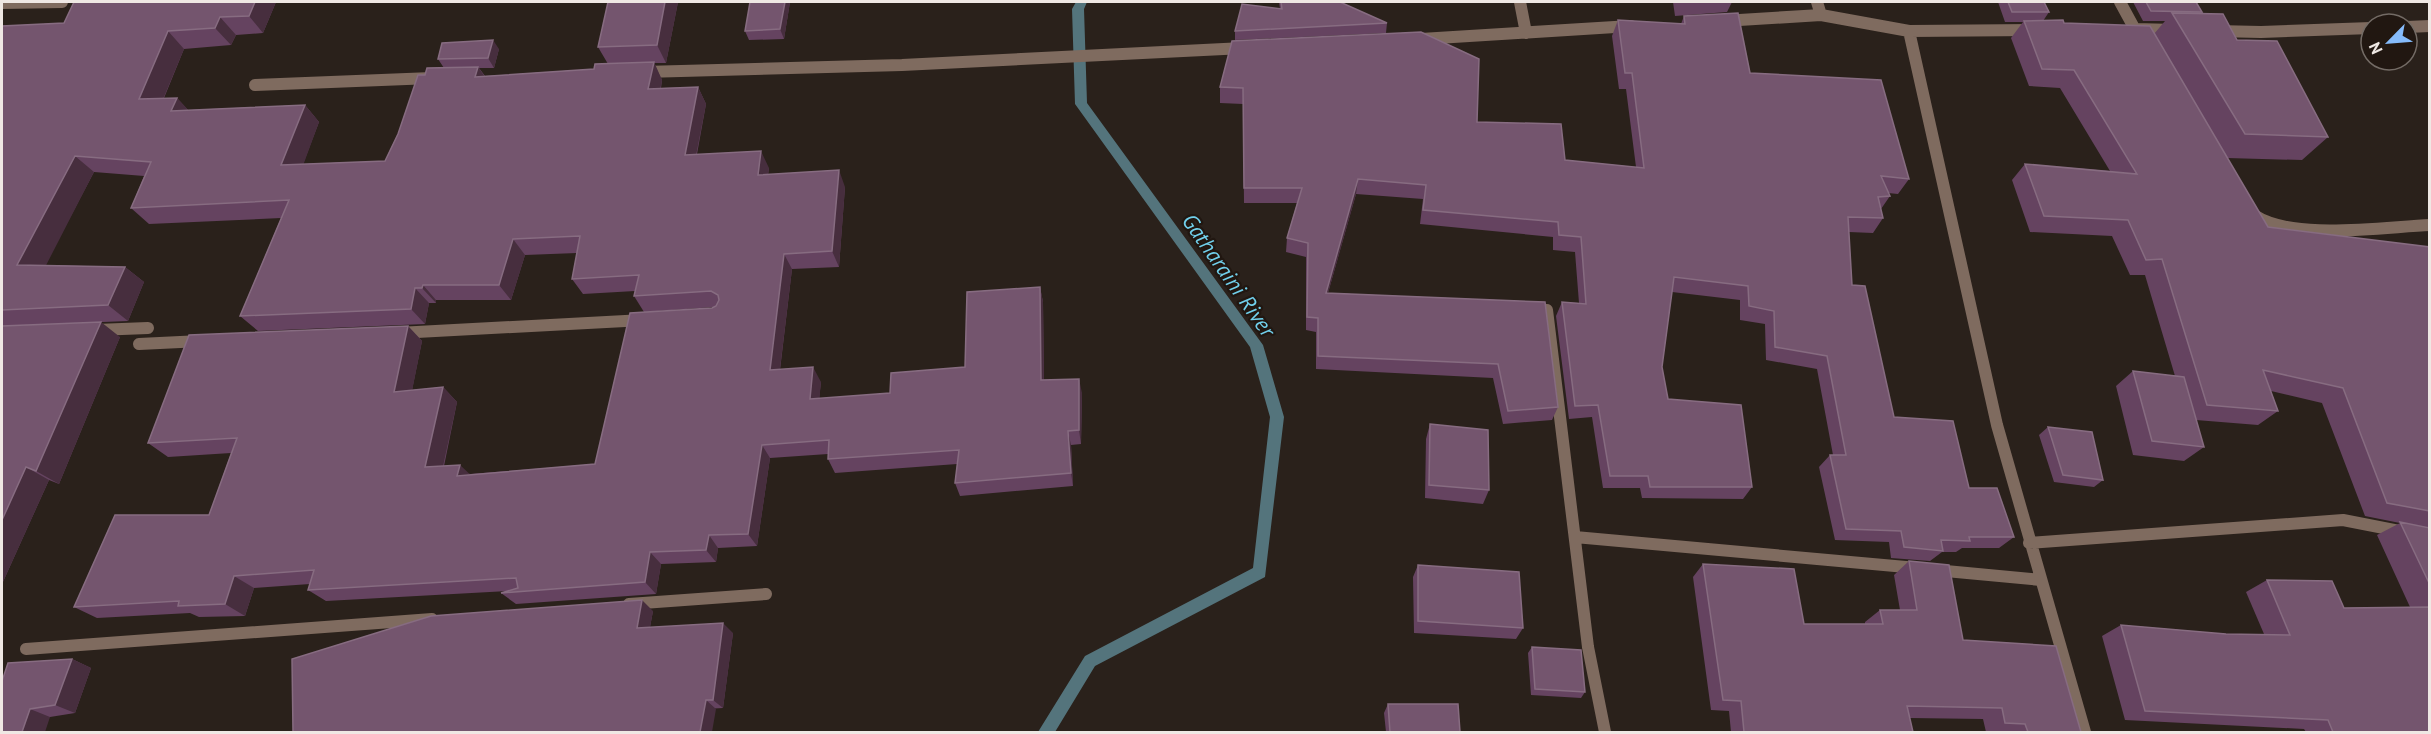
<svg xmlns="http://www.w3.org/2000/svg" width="2431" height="734" viewBox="0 0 2431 734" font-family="'PT Sans',sans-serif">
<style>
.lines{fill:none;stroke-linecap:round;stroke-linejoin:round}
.stream{fill:#54747c;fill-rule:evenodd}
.street{stroke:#7f6b5f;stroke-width:12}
.wall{fill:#654360}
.shaded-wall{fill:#472e3e}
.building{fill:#74556e;stroke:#876c81;stroke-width:1.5}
.labels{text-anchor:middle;stroke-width:4.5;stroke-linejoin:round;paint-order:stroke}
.water-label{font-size:22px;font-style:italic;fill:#71d0ec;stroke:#211711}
</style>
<rect width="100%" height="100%" fill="#2a211b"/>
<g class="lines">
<path class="stream" d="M1076,2H1087L1084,9L1087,103L1263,345L1284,417L1265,577L1095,666L1055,732H1038L1085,656L1253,568L1270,417L1250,347L1075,104L1072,9Z"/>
<path class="street" d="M1520,2L1526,33
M1817,2L1821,15
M2120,2L2138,35
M2,3L62,2
M1723,21L1821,15L1909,31L2034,30
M2407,27L2430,26
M2135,29L2175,30
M1909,31L1997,425L2085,732
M2216,31L2261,32L2371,28
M1421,39L1631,26
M644,72L902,65L1244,48
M255,85L432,78
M2254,215C2293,241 2382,227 2430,225
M1547,310L1588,647L1605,732
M96,330L148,328
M398,333L644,320
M139,344L201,341
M1575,537L1917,568
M2029,543L2343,520L2430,537
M1935,570L2041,580
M629,604L766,594
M26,649L432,619"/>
</g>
<path class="wall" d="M74,2H276L263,33L236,35L231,45L184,49L164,98H177L188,110L305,105L319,122L303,164L385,161L425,75L444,68L438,59L499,49L494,68H479L485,76L594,69L608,64L598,47L608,2H678L666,63H654L662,80L661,88L698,87L706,104L697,154L769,168L768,175L845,187L839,267L792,269L780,370L821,382L819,399L890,393L965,367L1040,287L1043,302L1044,380L1082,393L1081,444L1071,445L1073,486L960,496L955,483L957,464L835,473L828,459V454L770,458L757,546L718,548L716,562L661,564L656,594L516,604L501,593L508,591L326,601L308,590L310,584L254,588L245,616L199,617L190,613L97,618L74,607L209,515L231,453L168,457L148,443L408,326L422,341L412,390L443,387L457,402L444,466L470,474L595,464L712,308L714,307L644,312L634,296L635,291L583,294L572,279L577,253L525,255L511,300H436V303H429L425,324L258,331L240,316L281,218L149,224L131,208L144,176L94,172L45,265L125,267L144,282L128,321L2,326V26L64,23Z
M750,2H790L784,39L749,40L745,31Z
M1279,2H1340L1387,23L1386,33L1235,40V31L1280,9Z
M1673,2H1732L1727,12L1675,16Z
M1998,2H2044L2049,12L2043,21L2154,34L2165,21H2143L2133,2H2196L2202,12L2201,14L2237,40L2328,137L2302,160L2227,158L2268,227L2430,247V732H2306L2304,729L2125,720L2102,636L2121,625L2226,634H2264L2246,592L2267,580L2344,608L2410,607L2377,535L2400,523L2365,516L2322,403L2271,391L2278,411L2258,425L2196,420L2204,447L2184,461L2133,455L2116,386L2133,371L2175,376L2145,275H2130L2112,236L2030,232L2012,180L2025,164L2110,171L2060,88L2029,86L2011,38L2023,22H2005Z
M1684,16L1750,73L1909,179L1898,194L1888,193L1890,196L1881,209L1883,218L1873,233L1849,232L1852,285L1894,417L1969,488L2014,537L1999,548H1962L1956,552H1942L1930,561L1891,558L1889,542L1835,540L1819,467L1830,455H1833L1817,369L1766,360L1765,324L1740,320V300L1672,292L1662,367L1668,399L1752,487L1743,499L1642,498L1640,488H1603L1592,417L1569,419L1556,316L1562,302L1579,303L1575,252L1553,250V237L1420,224L1423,199L1356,194L1328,293L1545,302L1558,407L1552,420L1503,424L1493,378L1316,369V332L1306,330V257L1286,252L1287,238L1297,203H1244L1243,104L1220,103V87L1232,41L1477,122L1565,160L1636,167L1626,89H1619L1612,36L1618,20L1681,24Z
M2,326L120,337L59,484L49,480L2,584Z
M1430,424L1489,490L1483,504L1425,498L1426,439Z
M2048,427L2103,480L2094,487L2054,482L2039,435Z
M1909,561L1963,640L2081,732H1986L1983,719L1910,718L1913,732H1731L1729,711L1711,710L1693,577L1703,564L1804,624H1865V622L1880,610H1900L1894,575Z
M1418,565L1523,628L1516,639L1414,633L1413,577Z
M653,611L650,627L733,633L723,708L293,732Z
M1532,647L1585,692L1581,698L1531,695L1528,653Z
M72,659L91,668L75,713L50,717L2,732Z
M1388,704L1460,732H1386L1384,713Z"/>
<path class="shaded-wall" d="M255,2H276L263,33L249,16Z
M665,2H678L666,63L657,45Z
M785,2H790L784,39L780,29Z
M220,17L236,35L231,45L215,28Z
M168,31L184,49L156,116L139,99Z
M493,40L499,49L494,68L488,58Z
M654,62L662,80L657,106L648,89Z
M478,67L490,84L475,77Z
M698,87L706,104L693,171L685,155Z
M177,98L193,115L171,111Z
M305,105L319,122L297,182L281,165Z
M761,151L769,168L765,192L758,175Z
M75,156L94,172L38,281L17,265Z
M839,170L845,187L839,267L832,251Z
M1358,179L1356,194L1324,307L1326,293Z
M513,239L525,255L511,300L499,285Z
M784,254L792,269L778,385L770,370Z
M125,267L144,282L128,321L108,305Z
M423,285L436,300V303L422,288Z
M1040,287L1043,302L1044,395L1041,380Z
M415,288L429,303L425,324L411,309Z
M101,322L120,337L59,484L36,471Z
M408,326L422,341L409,406L394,392Z
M813,367L821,382L818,413L810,399Z
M1079,379L1082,393L1081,444L1079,430Z
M443,387L457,402L440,480L425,467Z
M1068,431L1071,445L1073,486L1071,473Z
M762,445L770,458L757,546L748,534Z
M460,465L474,478L457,476Z
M26,467L49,480L2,584V520Z
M709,535L718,548L716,562L706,550Z
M650,552L661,564L656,594L645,582Z
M234,576L254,588L245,616L225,604Z
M642,600L653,611L648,638L637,628Z
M723,623L733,633L723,708L713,700Z
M72,659L91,668L75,713L55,705Z
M706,700L716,709L712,732H700Z
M30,709L50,717L45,732H22Z"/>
<path class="building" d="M74,2H255L249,16L220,17L215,28L168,31L139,99L177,98L171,111L305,105L281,165L385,161L398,134L418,75H425L427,68L478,67L475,77L594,69L595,64L654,62L648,89L698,87L685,155L761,151L758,175L839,170L832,251L784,254L770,370L813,367L810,399L890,393L891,373L965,367L967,292L1040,287L1041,380L1079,379V430L1068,431L1071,473L955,483L959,450L828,459L829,440L762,445L748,534L709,535L706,550L650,552L645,582L501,593L518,588L516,578L308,590L314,570L234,576L225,604L178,606L179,601L74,607L115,515H209L237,438L148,443L189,335L408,326L394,392L443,387L425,467L460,465L457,476L595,464L630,313L712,308L716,306L719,300L718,295L711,291L634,296L639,275L572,279L580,236L513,239L499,285H423L422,288H415L411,309L240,316L289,200L131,208L151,162L75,156L17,265L125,267L108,305L2,310V26L64,23Z
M608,2H665L657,45L598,47Z
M750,2H785L780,29L745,31Z
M1281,2H1340L1387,23L1235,31L1242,4L1282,9Z
M2008,2H2044L2049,12H2012Z
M2146,2H2196L2202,12L2151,11Z
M1738,13L1750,73L1881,80L1909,179L1881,176L1890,196L1878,197L1883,218L1848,217L1852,285L1865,286L1894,417L1953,421L1969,488H1997L2014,537H1969L1970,541L1941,540L1943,551L1904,547L1901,531L1846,529L1830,455H1846L1827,356L1775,347L1774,311L1749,306L1748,286L1674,277L1662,367L1668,399L1741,405L1752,487H1650L1648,476H1610L1598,405L1575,406L1562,302L1586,304L1581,237L1559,235L1558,222L1423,210L1426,185L1358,179L1326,293L1545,302L1558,407L1508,411L1498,364L1318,356V318L1307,317L1308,243L1287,238L1302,188H1244L1243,88L1220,87L1232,41L1421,32L1479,59L1477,122L1561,124L1565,160L1644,168L1632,73H1625L1618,20L1685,24L1684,16Z
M2172,13L2223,14L2237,40L2277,41L2328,137L2245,134Z
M2063,20L2064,23L2150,26L2268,227L2430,247V511L2387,503L2343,388L2263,370L2278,411L2207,405L2162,259L2146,260L2128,220L2044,216L2025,164L2137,174L2074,70L2042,69L2024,21Z
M493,40L488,58L438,59L442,43Z
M101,322L36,471L26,467L2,520V326Z
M2133,371L2184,377L2204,447L2152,441Z
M1430,424L1488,430L1489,490L1429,485Z
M2048,427L2092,432L2103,480L2063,475Z
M2400,522L2430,528V585Z
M1909,561L1949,565L1963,640L2056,646L2081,732H2028L2025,724L2005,723L2002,708L1907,706L1913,732H1744L1741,701L1723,700L1703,564L1794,569L1804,624H1883L1880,610H1917Z
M1418,565L1519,572L1523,628L1418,621Z
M2267,580L2332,581L2344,608L2430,607V732H2333L2328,720L2145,711L2121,625L2226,634L2290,635Z
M642,600L637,628L723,623L713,700H706L700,732H293L292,659L431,616Z
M1532,647L1581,650L1585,692L1535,689Z
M72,659L55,705L30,709L22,732H2V681L8,663Z
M1388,704H1458L1460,732H1390Z"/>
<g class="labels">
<g class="water-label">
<text transform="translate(1229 275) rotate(55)" y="8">Gatharaini River</text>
</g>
</g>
<rect width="2431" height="734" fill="none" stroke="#efe8e4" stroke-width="6"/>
<g transform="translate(2389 42) rotate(245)"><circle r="28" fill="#211711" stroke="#736b65" stroke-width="1.5"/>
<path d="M0-4.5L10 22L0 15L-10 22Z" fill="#85bbfb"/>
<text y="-9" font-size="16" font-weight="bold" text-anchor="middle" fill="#efe8e4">N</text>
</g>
</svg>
